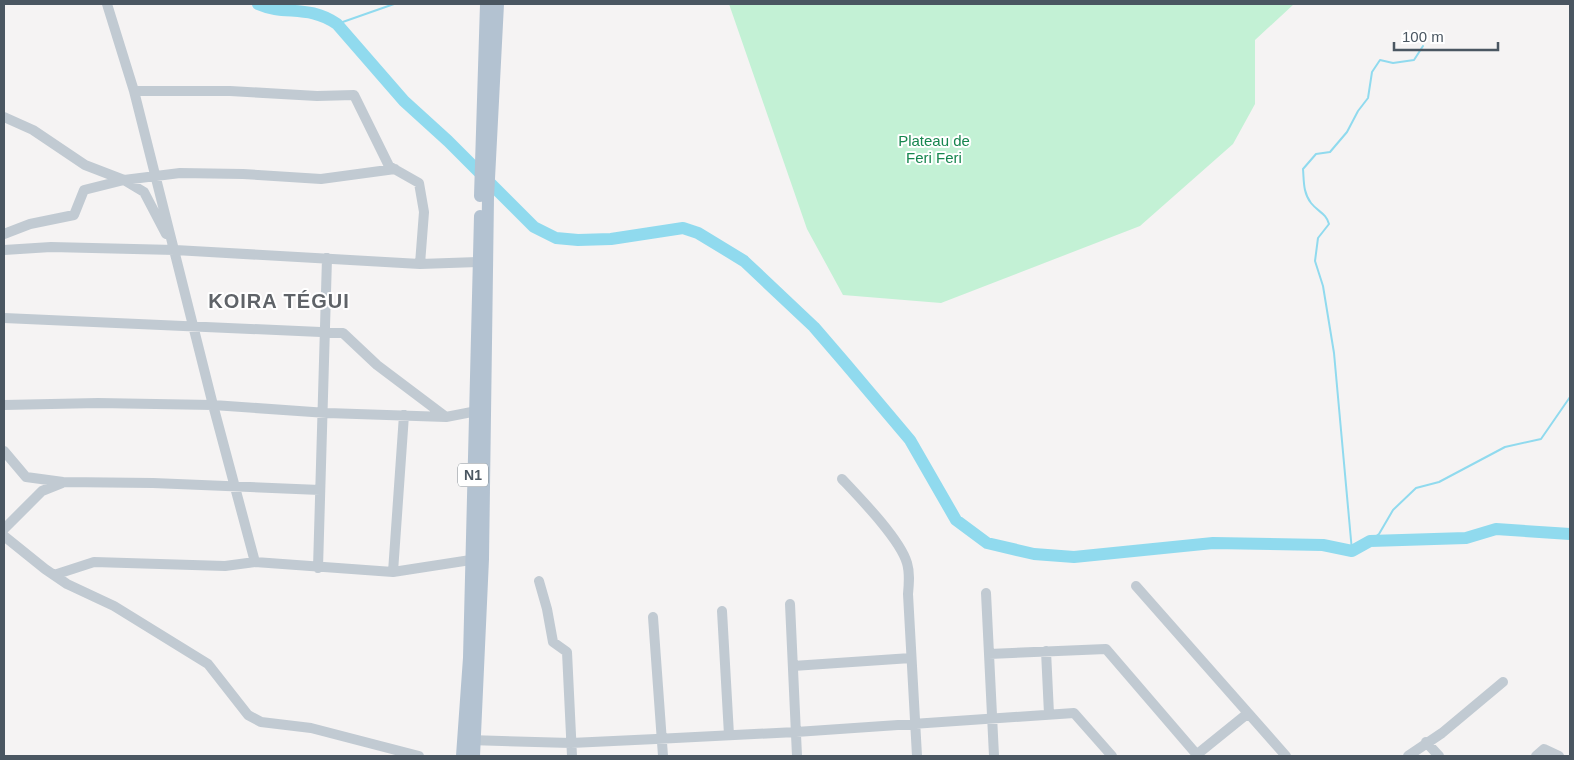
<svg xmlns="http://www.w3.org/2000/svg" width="1574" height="760" viewBox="0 0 1574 760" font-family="Helvetica,sans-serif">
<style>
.green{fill:#c3f1d5}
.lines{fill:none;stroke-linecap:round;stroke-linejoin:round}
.stream{stroke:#90daee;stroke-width:2}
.river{stroke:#90daee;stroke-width:12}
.minor{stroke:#c1cad2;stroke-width:10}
.major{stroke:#b3c2d1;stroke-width:12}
.labels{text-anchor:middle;stroke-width:4;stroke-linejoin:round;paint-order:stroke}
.shield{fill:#fff;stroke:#808990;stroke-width:1}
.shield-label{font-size:14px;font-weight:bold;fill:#4a5661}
.park-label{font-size:15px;fill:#17864f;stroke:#fff}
.district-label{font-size:20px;font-weight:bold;letter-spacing:1px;fill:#5f6368;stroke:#fff}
</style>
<rect width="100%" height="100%" fill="#f5f3f3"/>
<path class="green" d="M729,4H1294L1255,40V104L1233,144L1140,226L941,303L843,295L807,229Z"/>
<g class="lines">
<path class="stream" d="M337,24L394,4
M1370,541L1379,534L1393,510L1416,488L1439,482L1505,447L1541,439L1570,397
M1352,551L1334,353L1323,286L1315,261L1318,238L1329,224C1326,213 1318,212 1311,203C1303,193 1304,181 1303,169L1316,154L1330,152L1347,132L1358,111L1368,98L1372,72L1380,60L1393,63L1414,60L1423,46"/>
<path class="river" d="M258,4C285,16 308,4 337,24L404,101L448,141L534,227L556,238L578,240L611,239L683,228L698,233L744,261L814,327L845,363L910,440L956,520L987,543L1034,554L1074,557L1213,543L1323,545L1352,551L1370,541L1466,538L1496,529L1570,534"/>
<path class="minor" d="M107,4L134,91L213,405L255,562
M134,91H230L317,96L354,95L389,166L419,183L424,212L420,264
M4,117L33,130L85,165L124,180L144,192L166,234
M4,234L30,224L74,215L84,190L124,180L180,173L243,174L321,179L395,169
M4,250L51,247L175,250L420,264L478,262
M4,318L343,333L377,365L446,417
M4,405L98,403L213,405L327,413L446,417L482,410
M4,451L26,477L63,482L153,483L320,490
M842,479C860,498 900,539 907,563C910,573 909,583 908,594L917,756
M4,529L42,491L62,483
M4,536L45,569L67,584L114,606L208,664L248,715L261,722L311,728L419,756
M318,568L327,258
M393,572L404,415
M54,575L94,562L225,566L255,562L393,572L477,559
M539,581L547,609L553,642L567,652L572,756
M1136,586L1286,756
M986,593L994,756
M790,604L797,756
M722,611L729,735
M653,617L663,756
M1046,651L1049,714
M989,654L1106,649L1198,756
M793,666L911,658
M469,740L571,743L656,739L796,732L1074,713L1112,756
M1426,742L1439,756
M1195,756L1247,714
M1408,756L1442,733L1503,682
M1536,756L1544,749L1559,756"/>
<path class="major" d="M480,196L486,4
M462,756L469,658L480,216
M474,756L483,559L488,198L498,4"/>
</g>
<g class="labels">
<rect class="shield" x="458" y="463.5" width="30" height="23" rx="4"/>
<g class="shield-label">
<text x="473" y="480">N1</text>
</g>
<g class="park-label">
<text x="934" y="146">Plateau de<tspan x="934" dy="17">Feri Feri</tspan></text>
</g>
<g class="district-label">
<text x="279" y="308">KOIRA TÉGUI</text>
</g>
</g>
<rect width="1574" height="760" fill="none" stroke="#4a5661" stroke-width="10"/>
<path d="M1394 42v8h104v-8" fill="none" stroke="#4a5661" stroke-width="2.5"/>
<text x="1402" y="42" font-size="15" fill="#4a5661" stroke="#ffffff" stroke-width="4" paint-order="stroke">100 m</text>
</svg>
